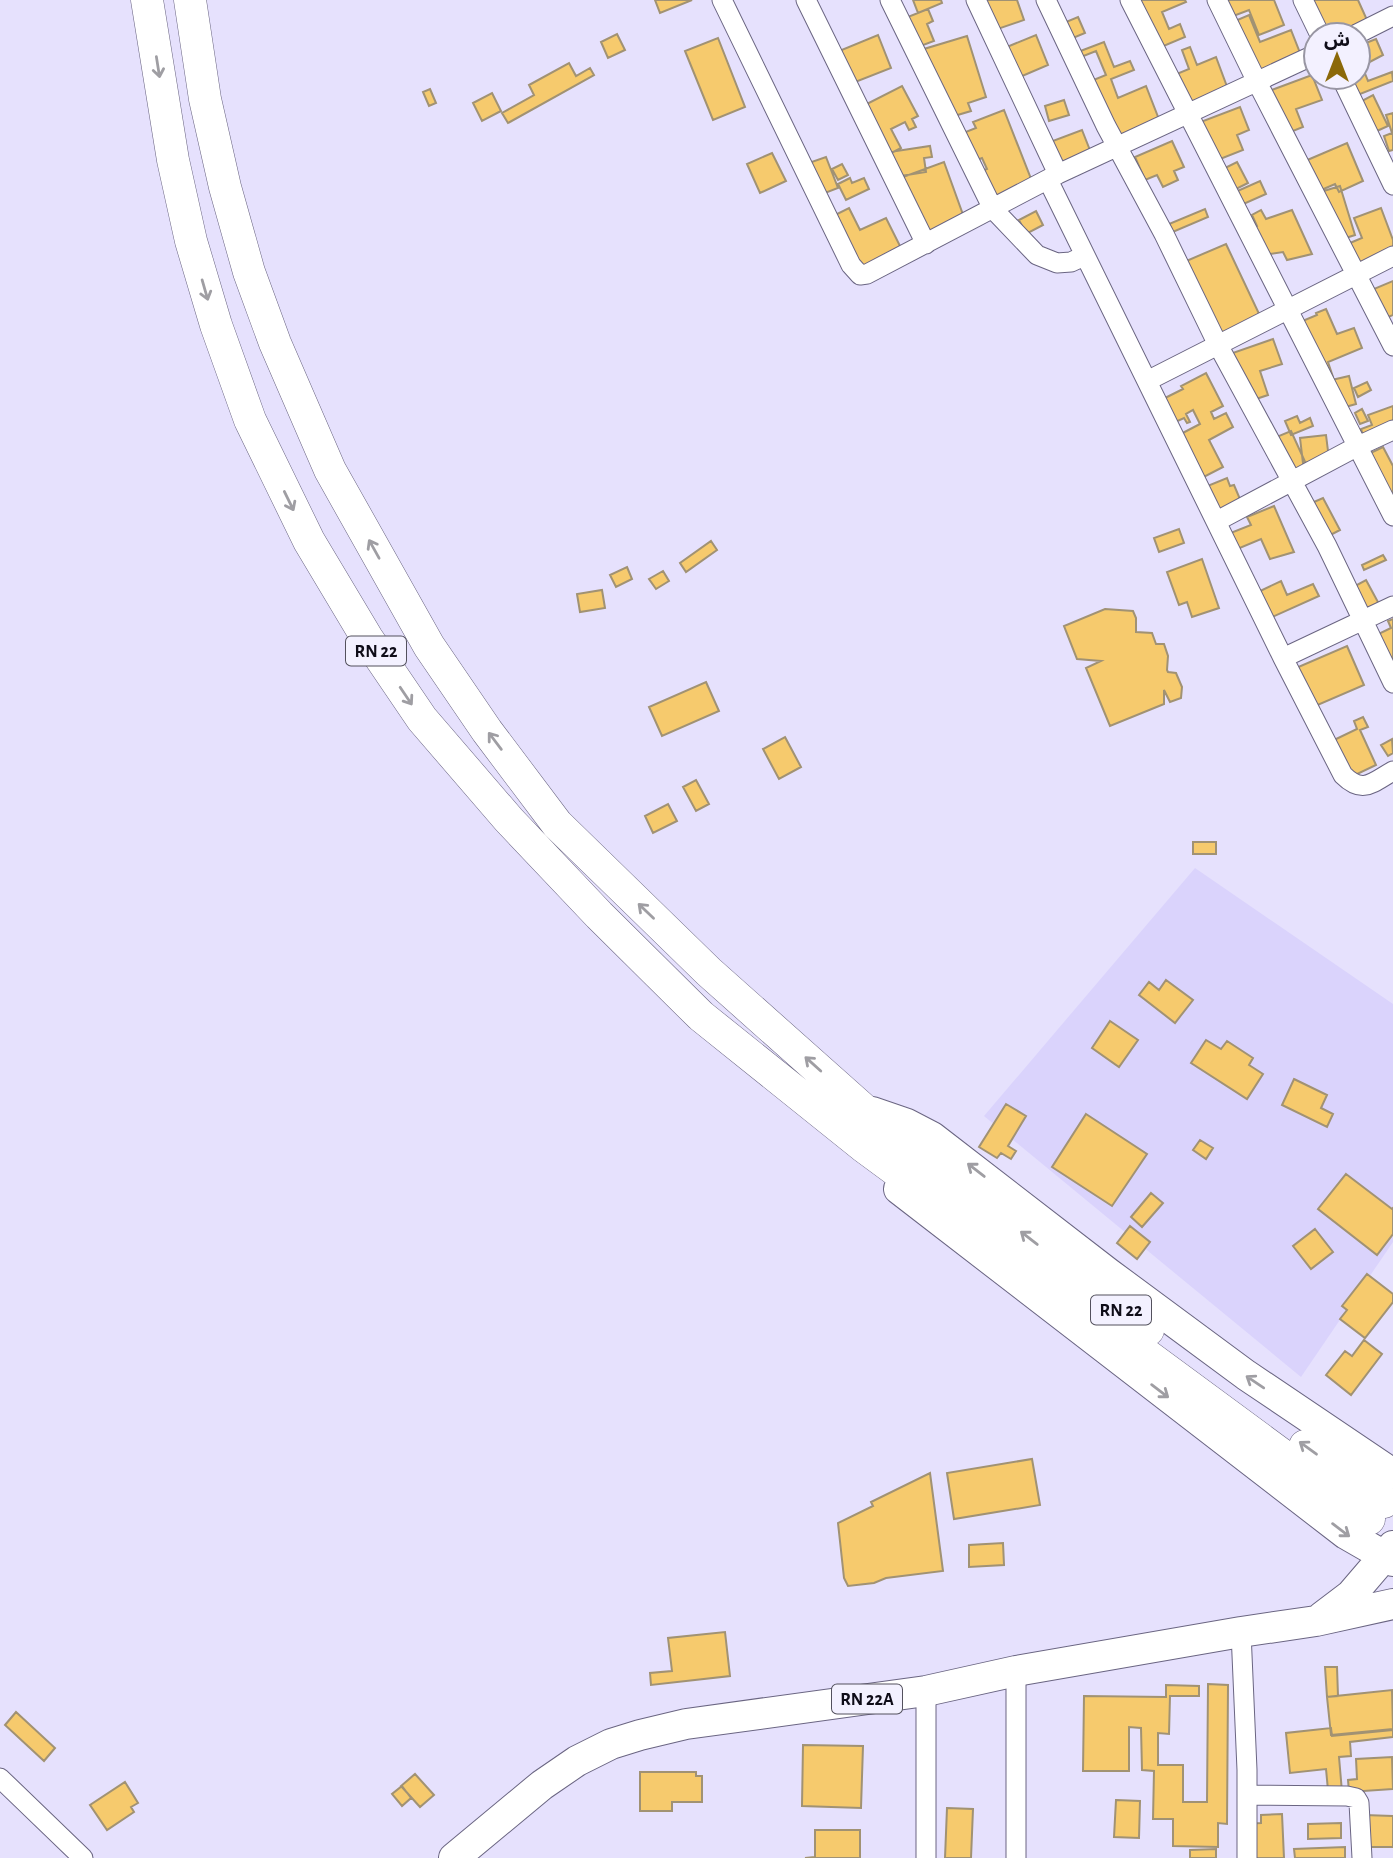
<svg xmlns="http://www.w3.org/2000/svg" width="1393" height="1858" viewBox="0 0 1393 1858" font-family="'Alegreya Sans','Noto Sans Arabic',sans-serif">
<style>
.built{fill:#dad3fc}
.building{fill:#f6ca6d;stroke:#a19273;stroke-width:2}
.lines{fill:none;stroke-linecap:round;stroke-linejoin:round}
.minor-casing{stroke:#6a6582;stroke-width:21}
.primary-casing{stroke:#6a6582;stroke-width:32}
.trunk-casing{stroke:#6a6582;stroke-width:33}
.minor{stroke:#fff;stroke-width:19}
.primary{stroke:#fff;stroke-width:30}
.trunk{stroke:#fff;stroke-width:32}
.oneway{stroke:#9f9ea3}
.labels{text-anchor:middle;stroke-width:7;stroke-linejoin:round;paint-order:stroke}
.shield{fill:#f3f1ff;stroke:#53515d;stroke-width:2}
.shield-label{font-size:18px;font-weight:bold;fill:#0f0d18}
</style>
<rect width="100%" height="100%" fill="#e6e1fd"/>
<path class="built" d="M1195,868L1393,1004V1242L1301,1377L984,1116Z"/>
<path class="building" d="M655,0H692L660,13Z
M913,0H941L942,3L918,13Z
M987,0H1017L1024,20L989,32Z
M1126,0H1185L1186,2L1162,12L1169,29L1180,24L1185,37L1147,53Z
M1211,0H1274L1284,25L1259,35L1249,10L1220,21Z
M1299,0H1358L1367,20L1330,35H1316Z
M928,9L933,21L927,24L934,41L907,51L895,22Z
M1249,15L1260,42L1291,30L1302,58L1252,78L1228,24Z
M1078,17L1085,33L1061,43L1054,27Z
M617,34L625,50L608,58L601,42Z
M878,35L891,68L840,88L827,56Z
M1036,35L1048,65L1015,79L1002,49Z
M967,36L986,97L968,103L971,111L944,119L914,52Z
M718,38L745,107L713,120L685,51Z
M1376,39L1383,55L1362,66L1368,81L1392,72L1393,81L1345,100L1336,77H1358V46Z
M1104,42L1114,67L1130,61L1134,70L1111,79L1118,98L1146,86L1160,122L1109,142L1086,83L1106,75L1096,51L1081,57L1070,55Z
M1190,47L1197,65L1216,57L1229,92L1180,111L1167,78L1189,69L1182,50Z
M569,63L576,76L590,68L594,75L508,123L502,113L534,95L529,85Z
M1312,75L1322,100L1296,109L1303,127L1278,137L1261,94Z
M902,86L918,116L912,119L916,127L909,130L905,122L891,129L901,148L878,160L853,111Z
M430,89L436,103L429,106L423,92Z
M492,93L501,111L482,121L473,103Z
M1373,95L1388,126L1366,136L1358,103Z
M1064,100L1069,115L1049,121L1045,106Z
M1240,107L1249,130L1237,135L1243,150L1205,165L1190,126Z
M1004,110L1035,189L985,208L972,175L987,169L982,158L964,165L953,137L976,128L973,122Z
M1393,113V150L1389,151L1384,136L1392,133L1386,115Z
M1082,130L1095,163L1063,175L1050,142Z
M1172,141L1184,167L1174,171L1178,180L1163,187L1157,175L1145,180L1135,157Z
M1347,143L1363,181L1339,192L1335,184L1319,191L1298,164Z
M930,146L932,157L924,158L926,172L888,178L883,153Z
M772,153L786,181L760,193L747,164Z
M826,157L838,188L812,198L800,166Z
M944,162L966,223L915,242L892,181Z
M1237,162L1248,183L1234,190L1223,169Z
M842,164L848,175L838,180L832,169Z
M850,178L852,183L864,178L869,189L846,200L838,184Z
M1260,181L1266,194L1230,210L1224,197Z
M1340,186L1355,235L1330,243L1314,194Z
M849,208L860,230L886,218L902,250L850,274L825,220Z
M1381,208L1393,240V256L1351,271L1350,243L1362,238L1354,218Z
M1205,209L1208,217L1161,237L1157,229Z
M1261,210L1266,219L1292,210L1312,254L1287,260L1283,252L1256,256L1245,232L1257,226L1252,215Z
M1036,211L1043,225L1026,234L1019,220Z
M1226,244L1261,318L1211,339L1177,265Z
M1393,281V315L1375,323L1362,294Z
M1326,309L1337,334L1354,328L1362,348L1328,362L1333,377L1293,325L1317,315L1316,313Z
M1273,339L1282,364L1260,371L1268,395L1241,404L1224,356Z
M1206,373L1223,406L1211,412L1214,419L1226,413L1233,427L1209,440L1223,467L1198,480L1175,437L1200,424L1193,410L1186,414L1190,422L1187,423L1184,418L1171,424L1159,401L1183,389L1181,386Z
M1349,376L1356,404L1331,411L1323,382Z
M1367,382L1371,390L1358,397L1354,388Z
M1393,406V432L1364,438L1361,429L1372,425L1368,415Z
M1362,409L1368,421L1360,424L1355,413Z
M1297,416L1300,423L1310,418L1313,426L1291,435L1285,421Z
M1291,431L1312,477L1288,488L1267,441Z
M1326,435L1329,459L1303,463L1300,438Z
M1383,447L1393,466V523L1360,458Z
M1227,478L1230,486L1234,485L1245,511L1219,521L1205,487Z
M1323,498L1340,530L1317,542L1314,502Z
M1274,506L1294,552L1270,559L1261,539L1235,550L1228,534L1251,525L1247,517Z
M1179,529L1184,543L1159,552L1154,538Z
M711,541L717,550L686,572L680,563Z
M1383,555L1386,560L1364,570L1362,565Z
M1202,559L1219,608L1192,617L1187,602L1179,605L1167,572Z
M627,567L632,579L616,587L610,575Z
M663,571L669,581L656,589L649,579Z
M1366,580L1385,615L1363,627L1344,592Z
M1281,581L1287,595L1313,584L1319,596L1270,618L1258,592Z
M602,590L605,608L580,612L577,594Z
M1105,609L1133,611L1136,618V632L1152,633L1156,644H1164L1168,656L1167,670L1168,672L1176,673L1182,687L1181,698L1170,702L1164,690V704L1110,726L1086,668L1101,661L1077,659L1064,626Z
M1393,619V671L1368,639L1391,628L1388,621Z
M1347,646L1364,685L1313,707L1296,668Z
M706,682L719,711L662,736L649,707Z
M1363,717L1368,727L1360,730L1376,765L1351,777L1334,740L1357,729L1354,721Z
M785,737L801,767L779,779L763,749Z
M1392,739L1393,753L1388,756L1381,745Z
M696,780L709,804L696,811L683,787Z
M668,804L677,821L653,833L645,816Z
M1193,842H1216V854H1193Z
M1166,980L1193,1000L1175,1023L1139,995L1149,982L1159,990Z
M1110,1021L1138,1040L1119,1067L1092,1048Z
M1206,1040L1221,1049L1227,1041L1253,1058L1249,1065L1263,1074L1247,1099L1191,1063Z
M1294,1079L1327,1095L1321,1108L1333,1114L1327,1127L1282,1105Z
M1006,1104L1026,1116L1008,1146L1016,1151L1011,1159L1001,1153L997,1158L979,1147Z
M1086,1114L1147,1154L1112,1206L1052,1167Z
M1200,1140L1213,1148L1206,1159L1193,1150Z
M1346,1174L1392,1209L1393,1208V1234L1377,1255L1318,1209Z
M1151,1193L1163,1203L1142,1227L1131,1217Z
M1130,1226L1150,1242L1137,1259L1117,1243Z
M1315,1229L1333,1252L1311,1269L1293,1246Z
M1367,1274L1393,1294V1302L1365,1338L1340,1319L1347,1310L1342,1306Z
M1364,1340L1382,1354L1351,1395L1326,1375L1345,1351L1352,1356Z
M1032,1459L1040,1505L954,1519L947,1473Z
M930,1473L943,1571L886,1578L874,1583L848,1586L844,1578L838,1523L873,1506L871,1502Z
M1003,1543L1004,1565L969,1567V1545Z
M725,1632L730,1676L651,1685L650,1673L672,1671L668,1638Z
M1325,1667H1337L1338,1696L1327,1697Z
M1208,1684L1228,1685L1227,1824L1218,1823V1847L1173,1846V1819H1153L1154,1771L1142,1770L1141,1728L1129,1727V1771H1083L1084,1696L1166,1697V1685L1199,1686V1696H1170L1169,1734L1158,1733V1765H1183V1802H1207Z
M1392,1690L1393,1729L1331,1735L1327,1697Z
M16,1712L55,1748L44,1761L5,1725Z
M1331,1728L1332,1736L1393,1730V1737L1350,1742L1351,1756L1339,1757L1342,1792L1328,1790L1326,1769L1290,1773L1286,1733Z
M803,1745L863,1746L861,1808L802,1806Z
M1392,1757L1393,1789L1349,1792L1348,1780L1357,1779L1356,1759Z
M640,1772H696V1776H702V1802H672V1811H640Z
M415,1774L434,1795L420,1807L401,1786Z
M125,1782L138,1803L131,1807L134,1812L107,1830L90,1805Z
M402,1786L411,1798L402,1806L392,1794Z
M1116,1800L1140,1801L1139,1838L1114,1837Z
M947,1808L973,1809L971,1858H945Z
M1282,1814L1284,1858H1242L1240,1824L1261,1823V1815Z
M1364,1815L1393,1816V1847H1364Z
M1341,1823V1838L1308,1839V1824Z
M815,1830H860V1858H805L815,1857Z
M1345,1847V1858H1295L1294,1849Z
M1216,1849V1858H1190V1850Z"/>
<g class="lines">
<defs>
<path id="minor" d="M722,0L851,265L860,275L867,274L1058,174L1316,54
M806,0L926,244
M890,0L993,209L1037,255L1057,263L1071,262L1084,256
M976,0L1058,174
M1046,0L1106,126L1164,234L1218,345L1327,546L1393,683
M1130,0L1393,516
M1217,0L1257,82L1393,346
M1303,0L1320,35
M1355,35L1393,16
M1341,77L1393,185
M1048,180L1283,658L1343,775C1363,795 1373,782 1393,771
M1147,381L1393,256
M1217,521L1356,447L1393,430
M1283,658L1393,606
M1241,1632L1247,1770V1858
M1016,1671V1858
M0,1778L83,1858
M1247,1795L1347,1796L1356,1798L1359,1803L1362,1858
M926,1858V1691"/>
<path id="primary" d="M872,1112L907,1124L932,1137L1108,1273L1246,1375L1393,1474
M899,1189L1346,1534L1393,1561
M1322,1617L1351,1595L1393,1546
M454,1858L542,1785L577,1761L611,1744L640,1735L686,1724L926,1691L1016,1671L1241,1632L1316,1621L1393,1604"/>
<path id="trunk" d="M147,0L173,160L191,241L216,325L250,420L309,541L367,638L422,719L509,820L599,915L701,1016L863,1146L1369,1519
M190,0L205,99L225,187L249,272L275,343L330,470L429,646L487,731L557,824L709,972L864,1110L1148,1330
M1305,1446L1384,1502"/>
</defs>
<use href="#minor" class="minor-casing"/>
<use href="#primary" class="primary-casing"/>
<use href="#trunk" class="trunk-casing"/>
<use href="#minor" class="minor"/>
<use href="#primary" class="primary"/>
<use href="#trunk" class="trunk"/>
</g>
<defs><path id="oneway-shaft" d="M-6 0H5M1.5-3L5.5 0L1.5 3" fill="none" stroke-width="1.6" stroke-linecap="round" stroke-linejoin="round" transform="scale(1.75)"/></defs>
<g class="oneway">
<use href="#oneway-shaft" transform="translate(158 67) rotate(81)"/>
<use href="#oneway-shaft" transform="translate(205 290) rotate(74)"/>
<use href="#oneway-shaft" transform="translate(289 501) rotate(64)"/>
<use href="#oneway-shaft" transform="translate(374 549) rotate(-119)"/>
<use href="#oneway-shaft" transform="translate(406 696) rotate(56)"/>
<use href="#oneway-shaft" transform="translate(495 741) rotate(-127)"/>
<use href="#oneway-shaft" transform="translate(646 911) rotate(-136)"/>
<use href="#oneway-shaft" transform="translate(813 1064) rotate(-138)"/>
<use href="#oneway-shaft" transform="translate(976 1170) rotate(-142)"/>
<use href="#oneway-shaft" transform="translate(1029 1238) rotate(-142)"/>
<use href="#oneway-shaft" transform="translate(1255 1382) rotate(-146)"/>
<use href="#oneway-shaft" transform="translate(1160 1391) rotate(37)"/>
<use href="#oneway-shaft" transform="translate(1308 1448) rotate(-144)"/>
<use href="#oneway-shaft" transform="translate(1341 1530) rotate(37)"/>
</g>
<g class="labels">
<g class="shield">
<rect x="346" y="636.5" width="60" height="29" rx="5"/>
<rect x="1091" y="1295.5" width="60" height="29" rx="5"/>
<rect x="832" y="1684.5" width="70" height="29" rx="5"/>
</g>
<g class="shield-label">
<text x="376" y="657">RN 22</text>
<text x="1121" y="1316">RN 22</text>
<text x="867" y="1705">RN 22A</text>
</g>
</g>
<g transform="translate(1337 56)"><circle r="33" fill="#f3f1ff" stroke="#9896a3" stroke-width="2"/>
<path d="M0-5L12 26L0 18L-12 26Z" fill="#8b6909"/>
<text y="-10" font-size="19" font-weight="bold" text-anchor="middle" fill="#0f0d18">ش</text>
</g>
</svg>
